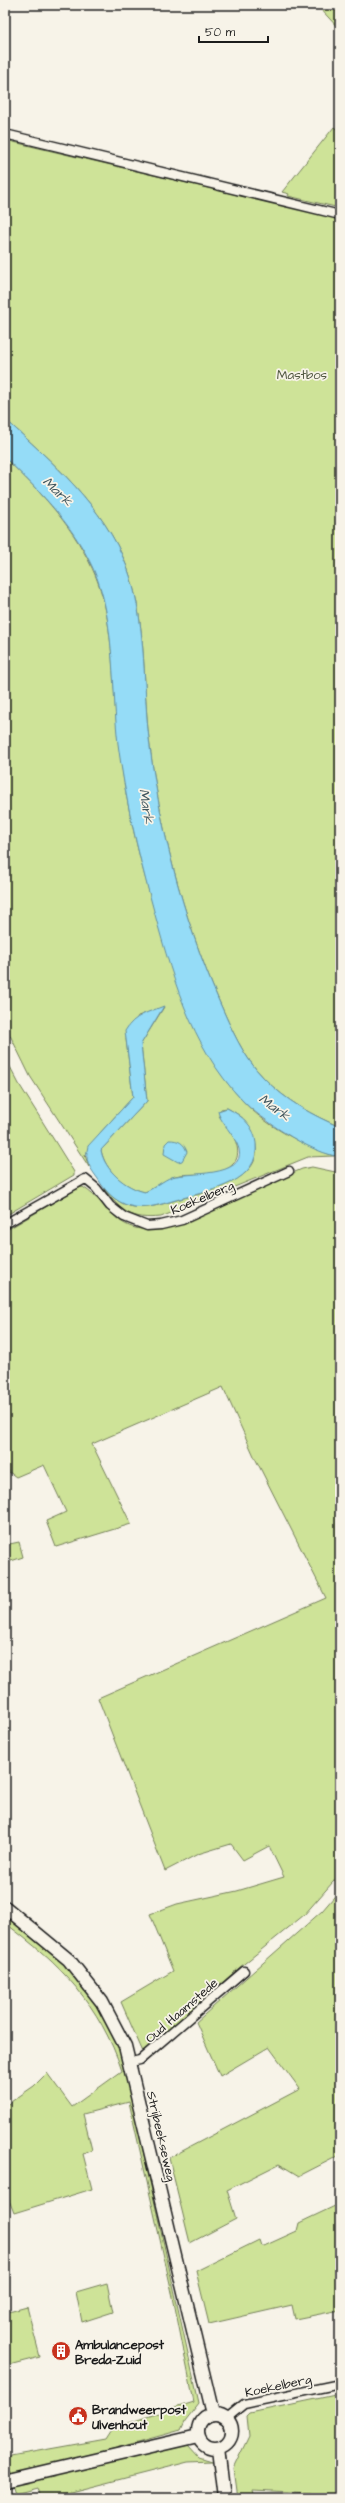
<svg xmlns="http://www.w3.org/2000/svg" width="345" height="2503" viewBox="0 0 345 2503" font-family="'Architects Daughter',sans-serif">
<style>
.green{fill:#cee398;stroke:#75805a}
.water{fill:#95dcf7;stroke:#658f9f}
.lines{fill:none;stroke-linecap:round;stroke-linejoin:round}
.street-casing{stroke:#1c1c1c;stroke-width:11}
.secondary-casing{stroke:#1c1c1c;stroke-width:15}
.street{stroke:#f7f3e8;stroke-width:8}
.secondary{stroke:#f7f3e8;stroke-width:12}
.labels{text-anchor:middle;stroke-width:3.5;stroke-linejoin:round;paint-order:stroke}
.park-label{font-size:13px;fill:#515841;stroke:#f7f3e8}
.street-label{font-size:13px;fill:#1c1c1c;stroke:#f7f3e8}
.poi-label{font-size:13px;font-weight:bold;fill:#1c1c1c;stroke:#f7f3e8;text-anchor:start}
.water-label{font-size:14px;font-style:italic;fill:#40565e;stroke:#f7f3e8}
</style>
<rect width="100%" height="100%" fill="#f7f3e8"/>
<filter id="ink" filterUnits="userSpaceOnUse"><feTurbulence type="fractalNoise" baseFrequency=".025" numOctaves="2"/><feDisplacementMap in="SourceGraphic" scale="8" xChannelSelector="R" yChannelSelector="G"/><feConvolveMatrix kernelMatrix="1 2 1 2 8 2 1 2 1" color-interpolation-filters="sRGB"/></filter>
<g filter="url(#ink)">
<path class="green" d="M317,5H332L340,14V30Z
M334,127L340,132V208L288,196L289,194L282,192Z
M5,140L340,219V1127C312,1115 286,1101 264,1078C243,1057 231,1028 219,1001C182,916 158,822 148,730C143,677 146,619 127,567C104,506 52,462 5,419Z
M5,458C41,492 77,530 96,577C115,624 112,687 118,737C126,812 145,884 169,955C187,1009 201,1055 241,1099C264,1125 301,1144 334,1156L308,1157L161,1217C131,1220 122,1212 104,1189C112,1196 119,1203 129,1206C145,1211 165,1203 180,1199C207,1192 266,1180 255,1141C249,1122 244,1117 227,1108L221,1109L219,1116C242,1142 250,1170 206,1174C194,1175 183,1173 172,1177C163,1181 155,1188 145,1192C125,1188 105,1171 101,1150L147,1101L141,1044L164,1007L138,1016L126,1039L133,1097L100,1133L85,1155L89,1167L30,1076L5,1025Z
M5,1057L19,1084L74,1172V1175L5,1216Z
M312,1167L340,1173V1874L304,1915L239,1968L143,2052L121,2002L173,1971L150,1914L177,1904L237,1891L284,1877L269,1846L243,1860L231,1844L198,1854L165,1871L98,1698L326,1598L254,1456L223,1387L92,1444L131,1524L56,1547L46,1521L66,1512L44,1465L16,1477L5,1469V1231L78,1188L83,1187C114,1208 116,1236 163,1228L302,1169Z
M19,1542L23,1557L5,1563V1545Z
M340,1890V2155L299,2176L279,2164L227,2190L236,2219L190,2243L169,2158L300,2089L269,2047L220,2076L196,2022L322,1911Z
M5,1913L66,1965L85,1988L119,2042L199,2403L185,2421L181,2430L95,2454L5,2475V2457L105,2439L112,2428L194,2402L173,2297L129,2102L83,2114L92,2150L83,2154L92,2189L14,2213L5,2190V2106L34,2086L47,2073L72,2107L122,2071C100,2004 60,1964 5,1923Z
M337,2205L340,2206V2310L295,2319L292,2305L209,2324L196,2271L259,2240L261,2246H264L297,2231L299,2223Z
M107,2283L113,2312L82,2322L76,2292Z
M27,2307L40,2357L5,2366V2313Z
M340,2394V2498H313L311,2493L253,2490L255,2498H237L233,2469L249,2436L247,2416L250,2413Z
M188,2445L199,2457L212,2461L188,2462L47,2498H40L37,2488L15,2494L12,2485Z"/>
<path class="water" d="M5,419C52,462 104,506 127,567C146,619 143,677 148,730C158,822 182,916 219,1001C231,1028 243,1057 264,1078C286,1101 312,1115 340,1127V1157C317,1153 296,1140 277,1128C265,1119 252,1111 242,1100C190,1046 170,970 151,900C137,849 125,797 118,744C112,692 115,626 97,578C79,531 41,492 5,458Z
M164,1006L141,1044L147,1101L101,1150C104,1170 126,1188 145,1192C155,1188 163,1180 172,1177C187,1172 246,1178 239,1149C235,1135 219,1121 218,1111L227,1108C242,1116 254,1125 256,1143C260,1182 212,1190 183,1198C167,1202 146,1211 130,1206C115,1202 105,1191 98,1179C90,1168 84,1160 88,1146L133,1097L125,1031C134,1015 149,1012 164,1006Z
M169,1140C179,1140 184,1143 187,1152L182,1161L178,1162L164,1154L165,1144Z"/>
<g class="lines">
<defs>
<path id="street" d="M5,134L340,215
M5,1224L85,1179L96,1188L110,1206L124,1217L147,1226L161,1225L182,1220L289,1171
M131,2062L140,2060L244,1971
M227,2418L244,2404L340,2384"/>
<path id="secondary" d="M5,1907L69,1960L102,2002L125,2046L213,2414
M198 2431a17 17 0 1 1 34 0a17 17 0 1 1-34 0Z
M218,2448L224,2498
M5,2481L198,2436"/>
</defs>
<use href="#street" class="street-casing"/>
<use href="#secondary" class="secondary-casing"/>
<use href="#street" class="street"/>
<use href="#secondary" class="secondary"/>
</g>
</g>
<defs>
<symbol id="building-disc" viewBox="-11 -11 22 22"><circle r="9.5" fill="#c8321e" stroke="#f7f3e8"/><path d="M-4-6H4V6H1V3H-1V6H-4ZM-2.5-4.3h1.7v1.8h-1.7ZM.8-4.3h1.7v1.8H.8ZM-2.5-1h1.7V.8h-1.7ZM.8-1h1.7V.8H.8Z" fill="#fff"/></symbol>
<symbol id="civic-disc" viewBox="-11 -11 22 22"><circle r="9.5" fill="#c8321e" stroke="#f7f3e8"/><path d="M-.6-6.5H3V-4.5H.6V-3L4-1V1h2V6H-6V1h2V-1L-.6-3ZM-1.2 2.5V6h2.4V2.5Z" fill="#fff"/></symbol>
</defs>
<g fill-rule="evenodd">
<use href="#building-disc" x="50" y="2340" width="22" height="22"/>
<use href="#civic-disc" x="67" y="2405" width="22" height="22"/>
</g>
<g class="labels">
<g class="park-label">
<text x="302" y="379">Mastbos</text>
</g>
<g class="street-label">
<text transform="translate(202 1197) rotate(-23)" y="5">Koekelberg</text>
<text transform="translate(181 2010) rotate(-41)" y="5">Oud Haamstede</text>
<text transform="translate(162 2136) rotate(77)" y="5">Strijbeekseweg</text>
<text transform="translate(278 2385) rotate(-12)" y="5">Koekelberg</text>
</g>
<g class="poi-label">
<text x="75" y="2349">Ambulancepost<tspan x="75" dy="15">Breda-Zuid</tspan></text>
<text x="92" y="2414">Brandweerpost<tspan x="92" dy="15">Ulvenhout</tspan></text>
</g>
<g class="water-label">
<text transform="translate(58 491) rotate(44)" y="5">Mark</text>
<text transform="translate(147 806) rotate(81)" y="5">Mark</text>
<text transform="translate(275 1107) rotate(37)" y="5">Mark</text>
</g>
</g>
<rect width="345" height="2503" fill="none" stroke="#f7f3e8" stroke-width="20"/>
<rect x="10" y="10" width="325" height="2483" fill="none" stroke="#1c1c1c" stroke-width="1.5" filter="url(#ink)"/>
<path d="M199 36v6h69v-6" fill="none" stroke="#1c1c1c" stroke-width="2"/>
<text x="205" y="36" font-size="12" fill="#1c1c1c" stroke="#f7f3e8" stroke-width="3" paint-order="stroke">50 m</text>
</svg>
